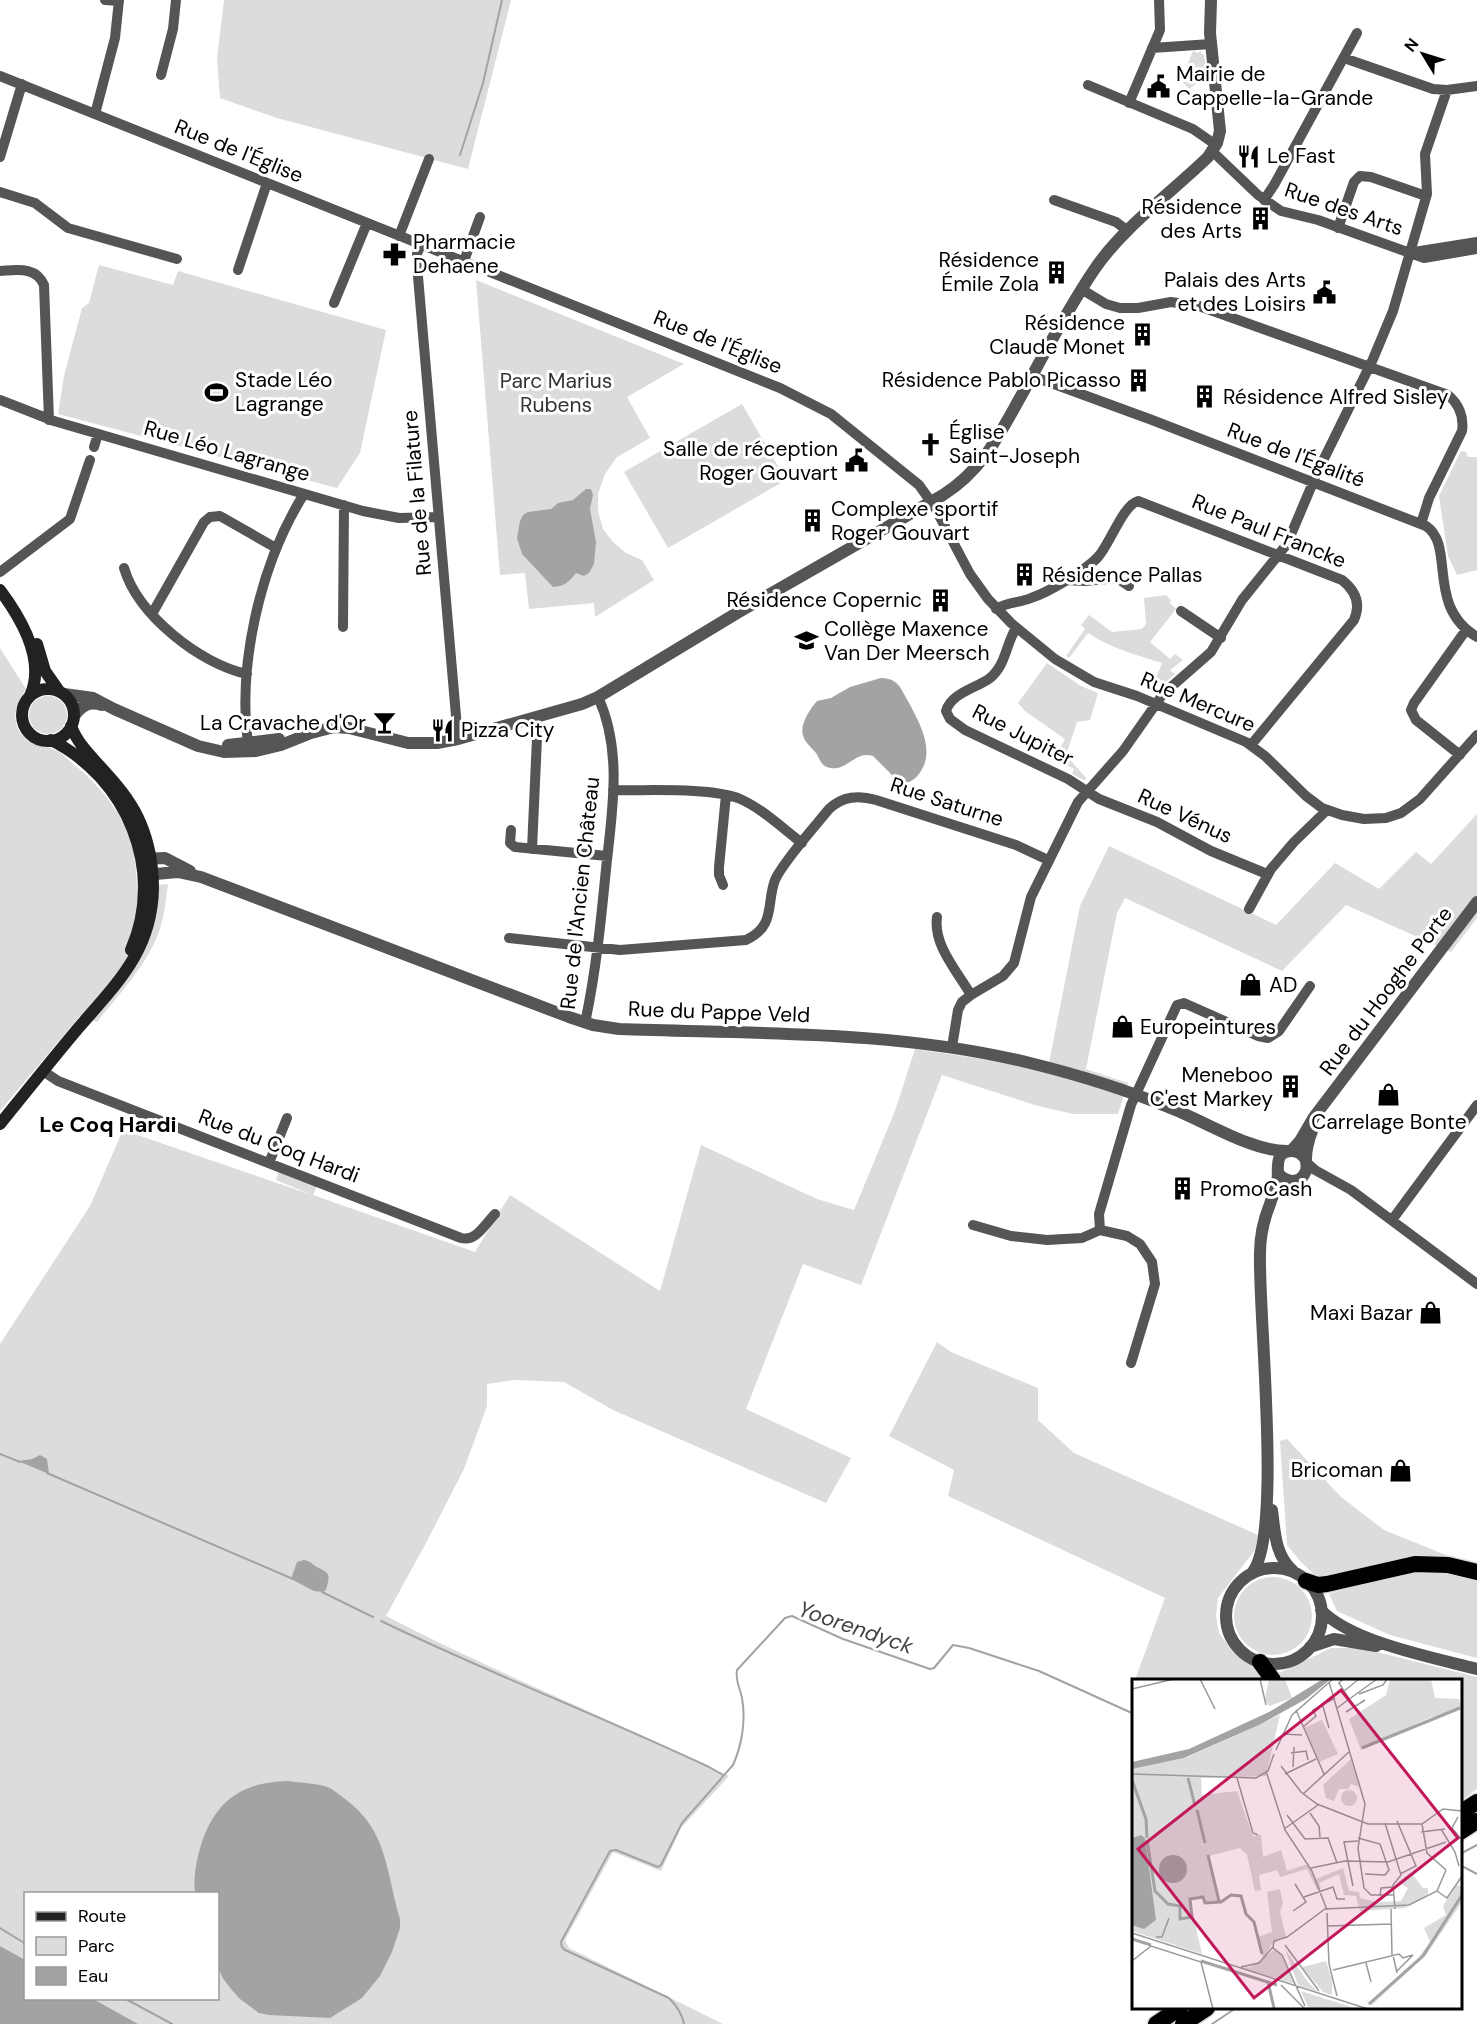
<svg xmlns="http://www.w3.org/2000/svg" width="1477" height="2024" viewBox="0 0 1477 2024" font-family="'DM Sans',sans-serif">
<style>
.green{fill:#dcdcdc;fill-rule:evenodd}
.water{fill:#a3a3a3}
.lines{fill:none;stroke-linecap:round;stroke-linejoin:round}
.stream{stroke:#a3a3a3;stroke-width:2}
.trunk-casing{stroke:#dbdbdb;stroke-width:19}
.minor{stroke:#555;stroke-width:10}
.tertiary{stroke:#555;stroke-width:12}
.secondary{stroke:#222;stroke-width:12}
.trunk{stroke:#000;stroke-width:16}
.labels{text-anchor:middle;stroke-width:6;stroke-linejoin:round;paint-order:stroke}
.poi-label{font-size:21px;fill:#000;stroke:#fff;text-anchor:start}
.street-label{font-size:21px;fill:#000;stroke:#fff}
.park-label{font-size:21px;fill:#333;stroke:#fff}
.neighbourhood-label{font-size:22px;font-weight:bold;fill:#000;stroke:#fff}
.water-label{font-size:22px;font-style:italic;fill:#444;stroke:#fff}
.inset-river{fill:none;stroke:#a3a3a3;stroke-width:3}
.inset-road{fill:none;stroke:#999;stroke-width:1.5}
.view{fill:#c2185b;fill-opacity:0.15;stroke:#c2185b;stroke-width:3}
.inset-edge{fill:none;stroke:#000;stroke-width:3}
</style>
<rect width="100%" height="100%" fill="#fff"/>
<path class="green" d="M224,0H511L468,169L277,118L220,98L217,58Z
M1193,51L1198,53L1201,51V54H1204L1208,84L1200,81L1189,89L1181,80Z
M99,265L173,285L178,271L386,330L360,453L337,488L58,414L64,376L82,308L89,303Z
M476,280L684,364L627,397L650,438L617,457L605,474L598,494V511L603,529L613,542L626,553L642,560L654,580L595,617L594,603L529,609L525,573L500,575Z
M742,404L786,480L668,548L624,472Z
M1461,451L1466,452L1468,457H1477V570L1457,575L1448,556L1439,496Z
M1166,595L1171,600L1170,603L1176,609L1150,642L1170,659L1175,654L1183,660L1170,670L1175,674L1156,690L1152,689L1162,663C1137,655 1110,648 1088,633L1069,658L1066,656L1085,629L1081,625L1089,615L1112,632L1142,629L1146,624L1144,598Z
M0,648L26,689C16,703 10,720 22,735C32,747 44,744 55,750C63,753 70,762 77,767C101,787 124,815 132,846C136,859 136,873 137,887L168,884C166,898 165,912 161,925C151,961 120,993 97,1022L80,1016L0,1111Z
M1047,663L1081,686L1098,693L1090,720L1077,722L1066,755L1087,779L1084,780L1072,774L1074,769L1055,759L1065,739L1025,711L1018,703Z
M29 715a19 19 0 1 1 38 0a19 19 0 1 1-38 0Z
M1477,814V918L1451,952L1346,905L1282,971L1125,898L1117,913L1086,1069L1128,1083L1118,1114H1073L1038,1106L942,1075L861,1285L803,1264L746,1409L851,1458L826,1503L613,1410L564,1382L514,1380L487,1384V1406L464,1469L426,1543L386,1616C498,1674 616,1721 729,1776L681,1828L661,1871L613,1852L565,1940L569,1948L723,2024H0V1344L90,1206L123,1130L312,1195L276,1180L279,1171L317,1186L313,1195L475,1252L510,1195L660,1291L701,1145L817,1199L854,1210L895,1111L915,1049L1002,1062L1047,1073L1080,906L1109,846L1276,925L1335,863L1379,889L1416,852L1431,864ZM26,1894H218V1998H26Z
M937,1342L951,1352L1038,1388V1420L1074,1453L1258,1535L1255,1550L1218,1598L1216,1616L1219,1633L1233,1652L1247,1663L1259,1669L1269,1680H1135L1165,1598L948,1496L954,1470L889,1436Z
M1287,1439L1341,1497L1384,1530L1451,1557L1415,1555L1317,1577L1301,1562L1287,1545L1280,1441Z
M1420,1568L1477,1578V1658L1390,1635L1337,1611L1329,1594Z
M1234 1616a39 39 0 1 1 78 0a39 39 0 1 1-78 0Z
M1331,1648H1361L1477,1677V1789L1461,1801L1460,1680H1282L1279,1673Z"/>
<path class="water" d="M586,489H591L593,495L590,509L596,542L594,564L589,573L584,576L576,573C569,582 565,586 553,587L522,554L517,538L520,521L523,515L528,512L551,509L558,503L573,500Z
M881,678C886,678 891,679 895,682C901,686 904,695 908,701C919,722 935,749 921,771C917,777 913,781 906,783L894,777L873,756C856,750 847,771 831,768C821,767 820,759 816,753C812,748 806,743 804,738C798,726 810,709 817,701L831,698L850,687Z
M40,1455L47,1459L49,1474L18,1461L32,1459Z
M304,1560C310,1561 312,1564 317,1567C331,1574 330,1574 326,1590L323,1592L314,1591L291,1579L297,1562Z
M288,1781C302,1783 317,1783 330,1788C335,1791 340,1795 345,1799C388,1830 386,1873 400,1919V1928L392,1952L380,1976L362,1998L330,2018L269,2015L259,2013L240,1999L231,1989L222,1977L218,1966V1894L195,1893C193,1875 197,1857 203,1839C218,1798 245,1782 288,1781Z
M0,1946L25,1960L26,1998L93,1999L138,2024H0Z"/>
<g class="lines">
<path class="stream" d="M460,155L483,83L502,0
M0,1454L20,1462
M47,1473L293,1579
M322,1592L373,1617
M381,1621C489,1673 600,1716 709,1767L723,1775
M1460,1854L1477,1845
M1460,1865L1477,1874
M0,1928L26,1944
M124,1998L172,2024
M684,2024C682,2013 677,2006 669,1998L565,1950L562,1947L561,1942L610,1851L616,1850L658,1867L661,1865L682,1823L733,1765C742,1745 746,1720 742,1698C740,1688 735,1680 737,1670L785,1618L792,1616L843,1639L930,1669L934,1668L953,1645L969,1648L1039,1671L1134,1714
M1212,2024L1236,2008"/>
<defs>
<path id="trunk" d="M1306,1581L1318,1585L1327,1584L1415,1564L1448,1565L1477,1572
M1260,1662L1273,1680
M1460,1813L1477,1802
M1460,1832L1477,1821
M1156,2024L1180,2008
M1183,2024L1207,2008"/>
</defs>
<use href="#trunk" class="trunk-casing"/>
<path class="minor" d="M105,0L119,1
M1152,48L1211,44
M1344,58L1433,89L1447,90L1477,86
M161,75L173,29L176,0
M0,76L780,388L831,414L919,485L934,506L970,574L988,599L1011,623L1055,659L1094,682L1137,696L1246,742L1265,756L1306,796L1322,808L1342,815L1364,819L1386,818L1401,813L1420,799L1477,735
M1088,85L1193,129L1216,145
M1129,103L1160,30L1159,0
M95,114L115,38L119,0
M1213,152L1258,195L1281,211L1318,220L1424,258L1477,249
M0,157L22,84
M0,192L35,203L68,228L177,259
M1054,200L1116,222L1128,231
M1264,200L1274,185L1357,33
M1338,228L1354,182L1360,176L1371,177L1426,196
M399,236L429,159
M421,244L417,254V265L458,739
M1414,252L1477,242
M464,261L480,217
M238,270L267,183
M0,271C17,270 36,266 44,285L49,420
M1081,289L1106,304L1120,308H1138L1171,302L1199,306L1448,395C1459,404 1464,417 1462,431L1429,498L1421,524
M334,303L367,223
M1032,376L1152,420L1426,526C1456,546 1425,606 1477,637
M0,400L54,421L363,511L399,518L438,517
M94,447L98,434
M124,568C138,615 200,664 247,674
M0,572L70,519L90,460
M1066,580L1085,581L1117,578L1129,586
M996,609C1008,602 1019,603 1031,598C1049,592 1086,570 1098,557C1110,544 1123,505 1138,501L1342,580C1356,591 1361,604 1354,620L1251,745
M1181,611L1221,638
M152,614L204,522L210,517L220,516L276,548
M343,627L344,505
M1016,628C1006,644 1006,665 990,678C977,688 951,693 946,711L950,719L965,730L1068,779L1099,799L1157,822L1211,851L1267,874
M249,750C236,668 260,564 304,494
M1460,755L1416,720L1411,710L1414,703L1466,630
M613,790C647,791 708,787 738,798C762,808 782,828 802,843
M511,830L510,843L515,847L607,856
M532,849L537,738L536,717
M723,885L719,875V867L726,795
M1249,909L1271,869L1294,842L1327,810
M937,917C933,945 957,971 971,995
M509,938L620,950L746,940C776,926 766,904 775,880C782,863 816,825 829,809C843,796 858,795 876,800L1016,845L1048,860
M585,1023C596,972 601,920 606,869C612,812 623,751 598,697
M952,1047L958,1010L962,1002L971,995L1003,976L1014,963L1031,897L1078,802L1123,751L1163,694L1211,652L1242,600L1287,544L1317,473L1373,359L1393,311L1427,194L1425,154L1447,90
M43,1071L58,1081L461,1238C476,1242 485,1224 495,1214
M1306,1162L1315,1170L1351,1190L1477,1284
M269,1163L287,1118
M1392,1220L1477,1105
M973,1225L1011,1236L1047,1240L1082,1238L1100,1230L1127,1236L1140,1244L1152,1262L1155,1284L1131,1363
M1100,1230L1099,1214L1131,1105L1177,1005L1184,1003L1258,1036L1268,1038L1279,1031L1310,986"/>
<path class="tertiary" d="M64,694L93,698L114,709L198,746L224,752L256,751L281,745L311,733L334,727L349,728L408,743H437L458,739L582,704L598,697L737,613L943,495C983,469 998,437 1021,396C1044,354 1067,310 1094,270C1123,227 1171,193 1208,157L1217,143L1220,131L1210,33L1211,0
M74,716C82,705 89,701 102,705
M228,745L279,739
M142,859L165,858L190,871
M144,875L178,872L201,877L569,1017L593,1025L619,1029C757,1034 895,1030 1030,1063C1079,1075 1127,1090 1173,1109C1206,1122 1253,1152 1288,1151
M1291,1151L1300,1141L1314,1117L1477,902
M1278,1173C1285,1182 1299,1185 1305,1173C1308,1168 1306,1164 1306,1159C1306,1149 1309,1139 1312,1131
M1272,1510C1275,1533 1275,1555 1293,1571
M1226 1616a48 48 0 1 1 96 0a48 48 0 1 1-96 0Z
M1252,1573C1283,1536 1258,1313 1260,1253C1260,1237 1264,1219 1270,1204C1272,1197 1276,1190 1277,1183C1280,1171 1272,1151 1292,1151C1299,1151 1303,1155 1306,1160
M1321,1610C1351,1642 1435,1658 1477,1669
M1310,1647L1334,1639L1376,1646"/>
<path class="secondary" d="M0,590C21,618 46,661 30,696
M37,644L45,671L59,691
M22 715a26 26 0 1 1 52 0a26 26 0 1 1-52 0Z
M51,740C127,778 166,870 131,950
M0,1124C25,1093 50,1062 75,1032C114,986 152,953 153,888C153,865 149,843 140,822C132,803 120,788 106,773C93,758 78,745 71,726"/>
<use href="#trunk" class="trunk"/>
</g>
<defs>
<symbol id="civic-bare" viewBox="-9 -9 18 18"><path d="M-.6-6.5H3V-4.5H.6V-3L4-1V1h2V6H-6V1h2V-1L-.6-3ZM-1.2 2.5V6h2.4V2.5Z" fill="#000" stroke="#fff" stroke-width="2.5" paint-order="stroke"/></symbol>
<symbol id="restaurant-bare" viewBox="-9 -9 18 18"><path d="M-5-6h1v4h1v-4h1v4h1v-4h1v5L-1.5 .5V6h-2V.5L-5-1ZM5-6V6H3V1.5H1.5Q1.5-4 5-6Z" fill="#000" stroke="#fff" stroke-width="2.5" paint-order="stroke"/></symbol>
<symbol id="building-bare" viewBox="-9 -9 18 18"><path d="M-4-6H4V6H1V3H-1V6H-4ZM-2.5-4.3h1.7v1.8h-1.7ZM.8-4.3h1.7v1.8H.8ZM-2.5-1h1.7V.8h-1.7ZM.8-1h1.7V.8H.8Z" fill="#000" stroke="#fff" stroke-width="2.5" paint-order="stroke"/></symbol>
<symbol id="pharmacy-bare" viewBox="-9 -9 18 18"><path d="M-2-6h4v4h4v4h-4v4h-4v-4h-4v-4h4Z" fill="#000" stroke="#fff" stroke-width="2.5" paint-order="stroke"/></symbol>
<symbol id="stadium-bare" viewBox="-9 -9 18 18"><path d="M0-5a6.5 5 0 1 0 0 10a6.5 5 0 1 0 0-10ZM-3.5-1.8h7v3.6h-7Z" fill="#000" stroke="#fff" stroke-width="2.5" paint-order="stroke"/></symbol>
<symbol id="church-bare" viewBox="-9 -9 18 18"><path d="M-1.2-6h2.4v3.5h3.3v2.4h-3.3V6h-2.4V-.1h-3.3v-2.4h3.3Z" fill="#000" stroke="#fff" stroke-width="2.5" paint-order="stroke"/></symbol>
<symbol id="school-bare" viewBox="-9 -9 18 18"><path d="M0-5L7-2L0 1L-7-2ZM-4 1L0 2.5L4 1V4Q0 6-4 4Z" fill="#000" stroke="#fff" stroke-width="2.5" paint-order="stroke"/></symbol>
<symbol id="bar-bare" viewBox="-9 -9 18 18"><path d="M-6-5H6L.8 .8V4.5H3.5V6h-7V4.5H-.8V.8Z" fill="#000" stroke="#fff" stroke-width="2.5" paint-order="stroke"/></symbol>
<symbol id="shop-bare" viewBox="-9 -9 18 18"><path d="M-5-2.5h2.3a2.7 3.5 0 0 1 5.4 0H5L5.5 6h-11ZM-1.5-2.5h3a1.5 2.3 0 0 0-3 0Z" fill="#000" stroke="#fff" stroke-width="2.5" paint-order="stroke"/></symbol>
</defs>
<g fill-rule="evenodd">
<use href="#civic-bare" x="1142" y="70" width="33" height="33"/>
<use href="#restaurant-bare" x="1232" y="140" width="33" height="33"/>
<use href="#building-bare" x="1244" y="202" width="33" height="33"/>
<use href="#pharmacy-bare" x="378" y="238" width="33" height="33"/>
<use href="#building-bare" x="1040" y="256" width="33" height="33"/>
<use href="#civic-bare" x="1308" y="276" width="33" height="33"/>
<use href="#building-bare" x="1126" y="318" width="33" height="33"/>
<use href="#building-bare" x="1122" y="364" width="33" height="33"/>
<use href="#stadium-bare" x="200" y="376" width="33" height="33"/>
<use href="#building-bare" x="1188" y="380" width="33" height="33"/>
<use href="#church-bare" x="914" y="428" width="33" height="33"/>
<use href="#civic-bare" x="840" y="444" width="33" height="33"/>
<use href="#building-bare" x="796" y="504" width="33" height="33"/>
<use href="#building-bare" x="1008" y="558" width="33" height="33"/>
<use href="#building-bare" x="924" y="584" width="33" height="33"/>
<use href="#school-bare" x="790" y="624" width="33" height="33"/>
<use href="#bar-bare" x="368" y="706" width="33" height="33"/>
<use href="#restaurant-bare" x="426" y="714" width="33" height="33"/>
<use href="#shop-bare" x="1234" y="968" width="33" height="33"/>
<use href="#shop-bare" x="1106" y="1010" width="33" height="33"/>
<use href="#building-bare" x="1274" y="1070" width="33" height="33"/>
<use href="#shop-bare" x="1372" y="1078" width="33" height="33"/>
<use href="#building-bare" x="1166" y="1172" width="33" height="33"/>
<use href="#shop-bare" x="1414" y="1296" width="33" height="33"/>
<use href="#shop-bare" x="1384" y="1454" width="33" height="33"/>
</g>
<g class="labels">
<g class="poi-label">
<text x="1176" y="81">Mairie de<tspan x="1176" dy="24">Cappelle-la-Grande</tspan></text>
<text x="1267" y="163">Le Fast</text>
<text x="1242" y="214" text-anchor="end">Résidence<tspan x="1242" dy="24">des Arts</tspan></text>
<text x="413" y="249">Pharmacie<tspan x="413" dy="24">Dehaene</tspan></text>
<text x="1039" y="267" text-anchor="end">Résidence<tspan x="1039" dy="24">Émile Zola</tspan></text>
<text x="1306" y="287" text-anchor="end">Palais des Arts<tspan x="1306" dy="24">et des Loisirs</tspan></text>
<text x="1125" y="330" text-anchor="end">Résidence<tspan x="1125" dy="24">Claude Monet</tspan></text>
<text x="235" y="387">Stade Léo<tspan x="235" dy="24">Lagrange</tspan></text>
<text x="1121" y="387" text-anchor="end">Résidence Pablo Picasso</text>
<text x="1223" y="404">Résidence Alfred Sisley</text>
<text x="949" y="439">Église<tspan x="949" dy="24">Saint-Joseph</tspan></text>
<text x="838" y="456" text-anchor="end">Salle de réception<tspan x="838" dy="24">Roger Gouvart</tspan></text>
<text x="831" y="516">Complexe sportif<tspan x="831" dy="24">Roger Gouvart</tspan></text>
<text x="1042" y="582">Résidence Pallas</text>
<text x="922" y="607" text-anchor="end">Résidence Copernic</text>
<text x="824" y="636">Collège Maxence<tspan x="824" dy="24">Van Der Meersch</tspan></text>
<text x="366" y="730" text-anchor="end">La Cravache d'Or</text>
<text x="461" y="737">Pizza City</text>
<text x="1269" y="992">AD</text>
<text x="1140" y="1034">Europeintures</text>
<text x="1273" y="1082" text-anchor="end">Meneboo<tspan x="1273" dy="24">C'est Markey</tspan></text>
<text x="1389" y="1129" text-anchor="middle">Carrelage Bonte</text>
<text x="1200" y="1196">PromoCash</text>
<text x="1413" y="1320" text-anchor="end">Maxi Bazar</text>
<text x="1383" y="1477" text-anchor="end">Bricoman</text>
</g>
<g class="street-label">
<text transform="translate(239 151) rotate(22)" y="7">Rue de l'Église</text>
<text transform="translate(1344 209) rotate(19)" y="7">Rue des Arts</text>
<text transform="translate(718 342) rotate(22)" y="7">Rue de l'Église</text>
<text transform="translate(227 451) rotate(16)" y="7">Rue Léo Lagrange</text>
<text transform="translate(1296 455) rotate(21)" y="7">Rue de l'Égalité</text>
<text transform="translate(417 493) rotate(-95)" y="7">Rue de la Filature</text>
<text transform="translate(1269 531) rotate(22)" y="7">Rue Paul Francke</text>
<text transform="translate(1198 702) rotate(23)" y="7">Rue Mercure</text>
<text transform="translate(1023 735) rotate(27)" y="7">Rue Jupiter</text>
<text transform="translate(947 802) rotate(18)" y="7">Rue Saturne</text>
<text transform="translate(1185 816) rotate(25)" y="7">Rue Vénus</text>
<text transform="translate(580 893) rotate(-84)" y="7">Rue de l'Ancien Château</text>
<text transform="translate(1386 991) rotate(-53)" y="7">Rue du Hooghe Porte</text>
<text transform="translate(719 1012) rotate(2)" y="7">Rue du Pappe Veld</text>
<text transform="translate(279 1146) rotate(21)" y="7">Rue du Coq Hardi</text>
</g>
<g class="park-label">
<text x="556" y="388">Parc Marius<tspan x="556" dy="24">Rubens</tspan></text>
</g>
<g class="neighbourhood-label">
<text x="108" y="1132">Le Coq Hardi</text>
</g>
<g class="water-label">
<text transform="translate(856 1627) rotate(19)" y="8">Yoorendyck</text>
</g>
</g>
<g transform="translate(1132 1679)">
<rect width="330" height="330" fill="#fff"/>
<path d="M137,0H153L160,19L137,27L133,20ZM258,0H299L303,19L327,20L330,28L310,38H299L229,71L217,40L254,16ZM148,36L134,97L69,99L70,116L105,112L121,157L129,156L131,178L149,171L155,192L176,185L184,200L211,189L217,212L227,213L228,219L244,223L269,222L276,209L266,203L279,193L291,209H296V215L273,229L228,232L224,217L212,216L207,195L187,204L189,209L185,211L175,190L148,198L145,191L127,196L129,211L123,212L115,176L108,169L77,177L88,224H73L71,218L58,221L70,275L0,252V90L56,78ZM190,41L206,75L187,83L172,49ZM219,80L227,108L219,105L216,110H207L202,122L194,119L191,106ZM209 119a8 8 0 1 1 16 0a8 8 0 1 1-16 0ZM324,206L330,207V223L294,276L240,326L235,325L286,279L298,263L292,249L314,236L311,227ZM148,210L151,224L148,233L154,258L140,265L131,280L126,258L140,253L135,213ZM153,270L176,303L186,313L166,306ZM142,271L148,274L163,305L109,289L119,288ZM194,282L200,301V316L191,313L170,288ZM169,312L225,330H177Z" fill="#dcdcdc"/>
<path d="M191,0H199L174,20L129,45L52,79L0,90V83L57,70L137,33ZM9,156L13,159L24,241L12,250L0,246V159ZM27 190a14 14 0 1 1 28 0a14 14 0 1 1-28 0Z" fill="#a3a3a3"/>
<path class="inset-river" d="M230,69L328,29M56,99L63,127M0,101L14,140L15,159M65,131L73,164M15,161L23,212L36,225L48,227V240L60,238L58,220L71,218L73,224L89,223L99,216L109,217L114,235L122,243L130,275M76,176L87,222M0,260L19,266M69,282L145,306M136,303L142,329M237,325L291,277L330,216"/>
<path class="inset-road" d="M68,0L83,30M128,0L134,26M211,0L207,4L219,23M197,3L233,125L226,169L232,209L239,216H262M0,10L42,0M212,12L227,0M227,15L251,6L255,0M190,24L197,49M205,29L245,0M164,31L192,95M214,33L233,21M171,48L184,37L181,31L203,19M150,55L170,56M144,71L160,36L201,0M159,74L174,72L176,81M149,87L169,113L185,125L236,145H290L311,130L330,132M161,88L162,68M134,92L153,151L180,192L195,231M0,95L124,99L136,92L142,75M153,95L184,80M105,99L121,154L126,156M171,115L218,72M178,134L187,147L188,158M155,136L173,160L196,159L205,184M326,138L320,149L330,161M265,142L284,187L268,195M253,144L269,196L261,206L263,230M290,145L295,174L314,191M152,150L186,126M309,150L323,173L327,187M289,153L313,150M226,159L248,165L257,191L253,196L233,195M179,189L213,182L256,183L314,163M221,207L212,163L226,162M305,212L315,219L330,197M248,217L249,209L261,208M172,218L201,208L205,220H213M259,230L260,276M161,232L174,223L163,205M195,234L197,285L205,317M196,247L259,245M0,254L236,330M24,258H30L37,239M153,266L187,312M261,276L265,294M0,282L19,267L69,283L81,330M234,284L239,303M109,288L127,284L141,268M201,291L267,275L271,279L281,276L265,292M149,306L173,330M173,327L150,276L141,269L142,262L155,258L193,230L277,226L305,212L314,191"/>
<path class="view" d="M209,11L326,159L122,319L6,170Z"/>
<rect width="330" height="330" class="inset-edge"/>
</g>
<rect x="24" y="1892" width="195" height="108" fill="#ffffff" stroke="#999999" stroke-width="1.5"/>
<rect x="36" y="1912" width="30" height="9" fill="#222222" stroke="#999999" stroke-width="1.5"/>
<text x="78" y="1922" font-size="18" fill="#000000">Route</text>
<rect x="36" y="1937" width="30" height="18" fill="#dcdcdc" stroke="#999999" stroke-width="1.5"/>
<text x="78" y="1952" font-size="18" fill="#000000">Parc</text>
<rect x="36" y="1967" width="30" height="18" fill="#a3a3a3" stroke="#999999" stroke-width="1.5"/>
<text x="78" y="1982" font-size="18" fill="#000000">Eau</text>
<g transform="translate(1423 54) rotate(308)" stroke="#ffffff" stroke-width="4.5" paint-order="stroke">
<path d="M0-4.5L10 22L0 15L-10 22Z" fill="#000000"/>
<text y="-9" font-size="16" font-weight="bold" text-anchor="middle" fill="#000000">N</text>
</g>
</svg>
